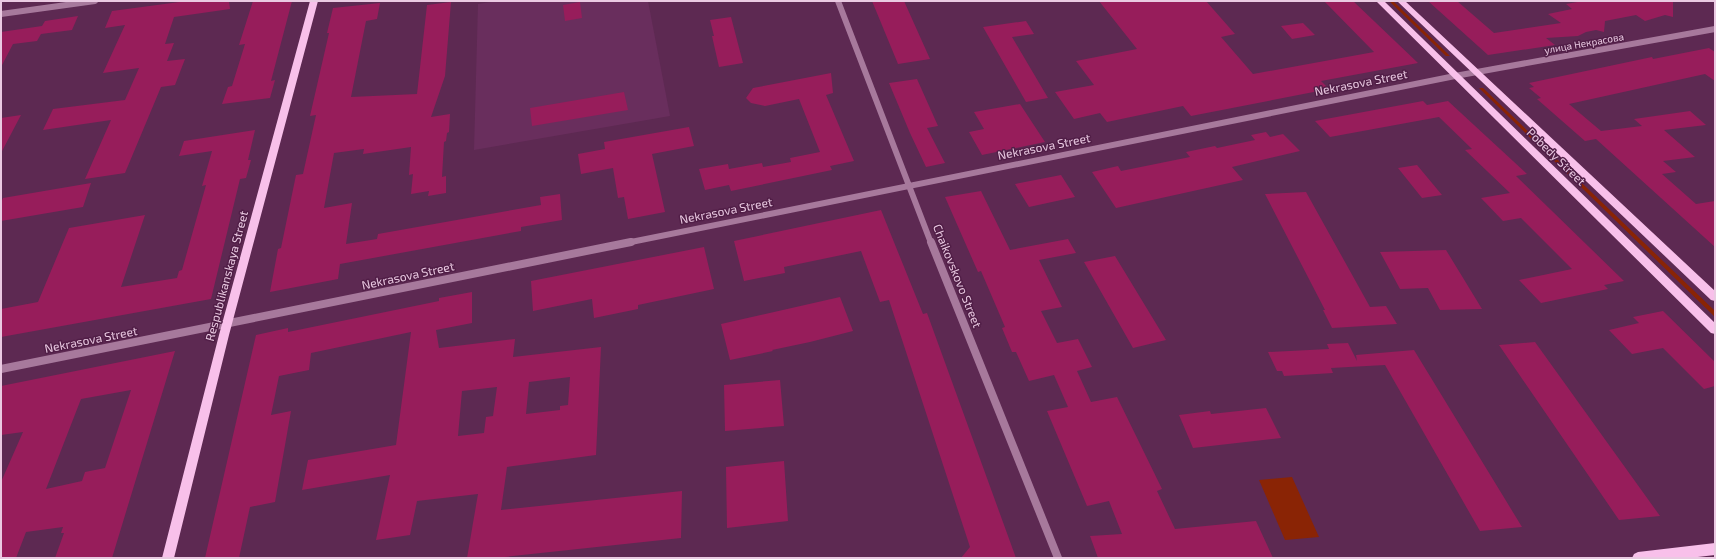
<svg xmlns="http://www.w3.org/2000/svg" width="1716" height="559" viewBox="0 0 1716 559" font-family="'Exo 2',sans-serif">
<style>
.built{fill:#692e5d}
.green{fill:#8a2405}
.building{fill:#971d5b;fill-rule:evenodd}
.lines{fill:none;stroke-linecap:round;stroke-linejoin:round}
.minor-far1{stroke:#a7799c;stroke-width:6}
.minor{stroke:#a7799c;stroke-width:8}
.major{fill:#f8c0ea;fill-rule:evenodd}
.labels{text-anchor:middle;stroke-width:3;stroke-linejoin:round;paint-order:stroke}
.far-street-label{font-size:10px;fill:#eacae2;stroke:#511e47}
.street-label{font-size:12px;fill:#eacae2;stroke:#511e47}
</style>
<rect width="100%" height="100%" fill="#5d2952"/>
<path class="built" d="M497,1H648L670,116L474,150L478,4Z"/>
<path class="green" d="M1389,1H1393L1450,56H1446Z
M1479,88H1483L1715,311V317Z
M1292,477L1319,537L1285,540L1259,480Z"/>
<path class="building" d="M187,1H229L230,9L174,17L165,44L174,43L167,61L185,59L175,85L161,87L125,173L85,179L111,120L43,130L53,109L125,100L139,68L103,73L125,25L105,28L112,11Z
M253,1H292L271,81L275,80L270,98L222,104L228,87L232,86L245,44L239,45Z
M872,1H904L930,59L898,64Z
M1099,1H1206L1235,34L1221,37L1253,74L1374,52L1324,1H1353L1418,63L1321,81L1329,89L1191,116L1183,106L1107,122L1100,113L1074,119L1055,92L1094,85L1076,61L1137,49Z
M1428,1H1457L1494,33L1561,23L1548,14L1572,9L1566,4L1583,1H1673V17L1665,15L1645,21L1636,15L1605,21L1604,32L1596,30L1586,32L1578,36L1546,38L1555,45L1488,55Z
M451,2L445,76L431,117L450,114L449,132L447,133L446,141L444,142L442,177L446,176V193L428,196L429,191L411,194L413,174L409,175L411,147L363,154L364,149L334,153L324,208L352,203L346,244L377,239L378,234L541,205L540,197L560,194L562,220L521,227V231L340,264L338,279L270,292L278,249L281,248L296,175L303,174L316,115L310,116L329,33H327L333,8L380,3L377,19L366,21L351,97L417,94L427,5Z
M580,2L582,18L565,21L563,5Z
M78,16L72,30L41,34L37,41L13,44L1,67V32L42,26L45,21Z
M731,17L743,63L719,67L712,36H714L710,20Z
M1026,21L1034,34L1012,37L1048,98L1026,102L983,27Z
M1303,23L1315,35L1292,39L1281,26Z
M1709,48L1715,52V81L1705,74L1569,104L1601,131L1642,126L1634,119L1690,111L1706,125L1664,130L1695,157L1663,161L1676,172L1662,174L1696,204L1715,201V247L1596,139L1585,141L1537,99L1541,98L1529,88L1534,87L1529,83L1652,57L1653,59Z
M831,73L833,93L826,95L854,161L830,166L832,170L731,191L729,185L705,190L699,169L728,164L729,169L762,163L763,167L791,162L790,158L820,152L799,99L765,106L751,103L746,98L753,88Z
M917,79L938,126L927,128L945,163L926,167L910,133L889,83Z
M624,92L628,110L532,126L530,108Z
M1423,101L1427,105L1448,101L1527,174L1516,176L1624,281L1604,285L1608,289L1541,303L1519,280L1572,269L1521,218L1503,221L1481,198L1510,193L1465,150L1472,149L1439,117L1330,137L1315,121Z
M1020,104L1045,142L982,155L969,132L984,129L974,112Z
M21,115L1,153V118Z
M689,127L694,146L652,154L665,212L628,219L624,197L618,198L613,168L581,174L578,154L605,149L604,142Z
M255,130L248,160H251L246,178L240,179L211,299L1,337V309L38,302L69,228L145,215L121,287L177,278L179,271L182,270L206,185L202,186L212,151L179,156L184,141Z
M1266,132L1270,137L1283,134L1300,151L1232,167L1243,180L1116,208L1092,172L1118,166L1121,171L1190,157L1186,152L1215,146L1217,148L1255,140L1251,135Z
M1417,165L1442,195L1422,198L1398,168Z
M1061,175L1075,197L1029,207L1015,184Z
M91,183L83,207L1,221V203L3,198Z
M981,191L1010,250L1068,239L1076,253L1039,260L1062,307L1041,311L1057,343L1078,339L1092,367L1077,371L1091,402L1117,397L1162,489L1157,491L1175,529L1256,521L1273,558H1098L1090,536L1122,534L1109,501L1087,506L1047,411L1068,407L1054,375L1029,381L1016,352H1012L1002,328L1005,327L981,271L978,272L945,197Z
M1306,192L1370,307L1386,306L1397,324L1332,328L1323,310H1325L1265,194Z
M881,210L923,314L927,313L1016,558H961L970,547L889,300L880,302L861,251L784,267L785,273L744,281L734,241Z
M704,247L714,289L638,305V309L594,318L592,299L533,311L531,281Z
M1446,250L1482,309L1440,310L1428,288L1400,289L1380,252Z
M1115,256L1166,340L1133,348L1084,262Z
M472,292V323L436,330L439,348L515,339L513,357L601,347L596,455L507,467L501,510L682,491L681,538L495,558H467L478,494L417,501L410,535L376,540L390,475L302,490L308,460L396,445L411,332L311,353L309,370L279,376L271,415L291,411L275,502L250,507L239,558H205L256,335L288,328V332L439,301V298ZM570,377L568,405L560,406V410L526,414L529,382ZM497,387L493,416L486,417L484,433L458,436L462,391Z
M840,297L853,331L810,342L772,350L773,351L730,360L721,324Z
M1663,311L1715,362V386L1704,389L1663,348L1632,354L1609,330L1639,323L1633,317Z
M1535,342L1660,516L1619,520L1499,345Z
M1348,343L1357,361L1356,355L1414,350L1522,527L1480,531L1385,365L1331,368L1333,373L1284,376L1282,371H1277L1268,352L1329,349L1327,344Z
M175,351L112,558H55L64,533H61L63,527L26,532L16,558H1V482L23,432L1,435V386ZM131,390L105,468L85,472L82,481L46,489L81,399Z
M780,380L784,426L725,431L724,385Z
M1266,408L1281,438L1193,448L1179,415L1210,411L1211,414Z
M784,461L788,521L727,528L726,467Z"/>
<g class="lines">
<path class="minor-far1" d="M838,1L931,243
M1,14L95,1
M626,243L1455,76L1715,29"/>
<path class="minor" d="M931,242L1058,558
M1,369L631,242"/>
<path class="major" d="M310,1H318L229,335L174,558H162L219,335Z
M1376,1H1384L1715,323V334L1711,333Z
M1397,1H1405L1715,291V301L1711,300Z
M1715,543V555L1689,558H1632L1634,554L1638,552Z"/>
</g>
<g class="labels">
<g class="far-street-label">
<text transform="translate(1584 43) rotate(-10)" y="4">улица Некрасова</text>
</g>
<g class="street-label">
<text transform="translate(1361 83) rotate(-11)" y="4">Nekrasova Street</text>
<text transform="translate(1044 147) rotate(-11)" y="4">Nekrasova Street</text>
<text transform="translate(1556 157) rotate(44)" y="4">Pobedy Street</text>
<text transform="translate(726 211) rotate(-11)" y="4">Nekrasova Street</text>
<text transform="translate(227 276) rotate(-75)" y="4">Respublikanskaya Street</text>
<text transform="translate(408 276) rotate(-12)" y="4">Nekrasova Street</text>
<text transform="translate(957 276) rotate(68)" y="4">Chaikovskovo Street</text>
<text transform="translate(91 340) rotate(-11)" y="4">Nekrasova Street</text>
</g>
</g>
<rect width="1716" height="559" fill="none" stroke="#eacae2" stroke-width="4"/>
</svg>
